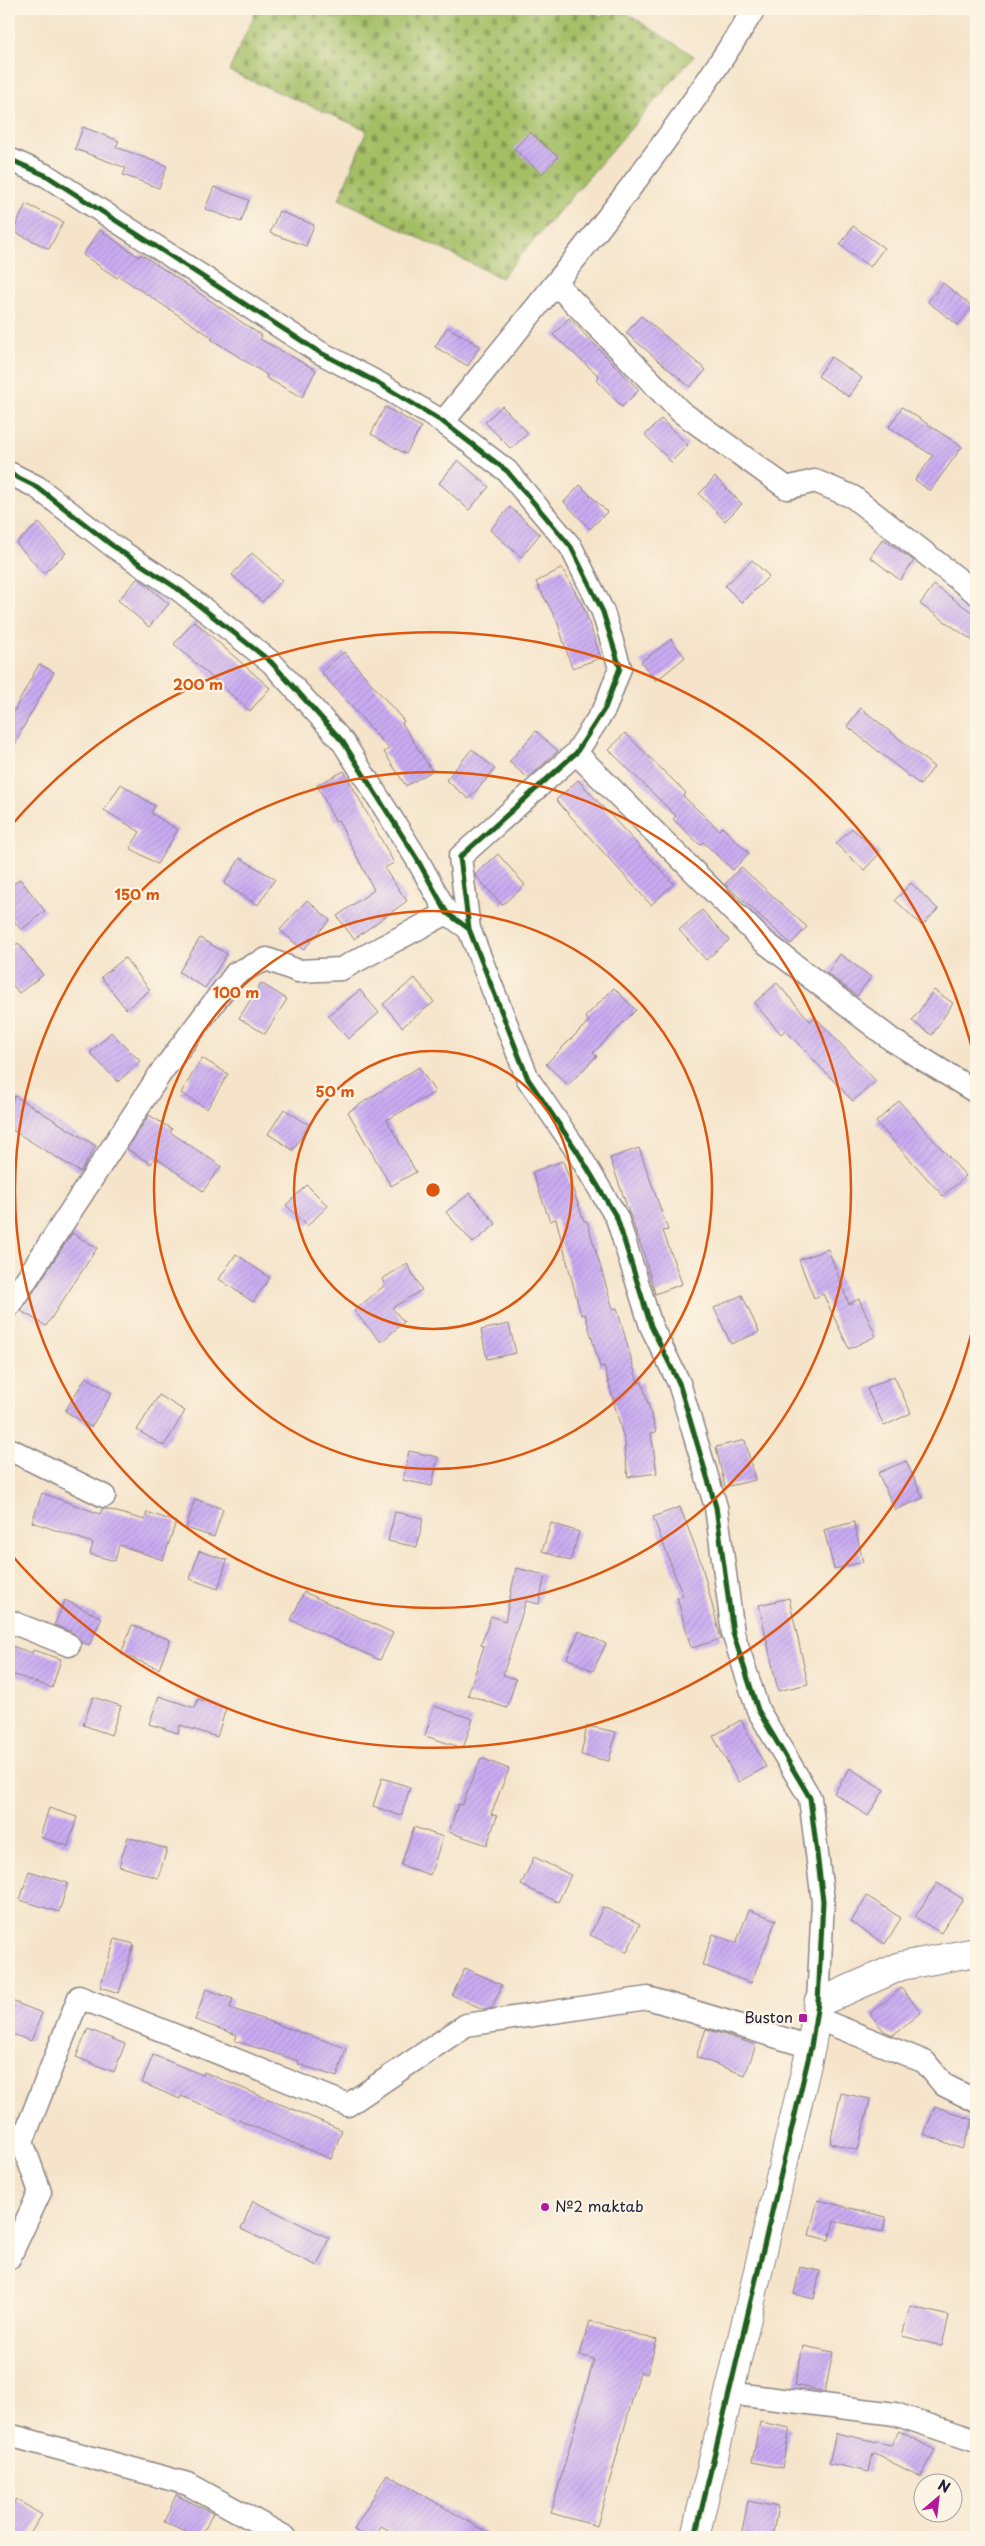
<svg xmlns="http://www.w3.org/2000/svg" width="985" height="2546" viewBox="0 0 985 2546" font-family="'Playpen Sans',sans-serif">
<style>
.cemetery{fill:url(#cemetery-stones);stroke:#627050}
.building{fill:url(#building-hatch)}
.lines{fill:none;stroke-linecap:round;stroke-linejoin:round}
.street-casing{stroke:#8c8382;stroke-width:25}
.secondary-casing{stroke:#8c8382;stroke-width:30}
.street{stroke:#fff;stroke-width:22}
.secondary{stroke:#fff;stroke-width:28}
.cycleway-casing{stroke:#fcf5e5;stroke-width:8}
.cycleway{stroke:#1b5e20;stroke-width:5}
.ring{fill:none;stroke:#de560e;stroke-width:2.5}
.poi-dot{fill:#b5179e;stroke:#fcf5e5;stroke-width:2}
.labels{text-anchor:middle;stroke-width:4.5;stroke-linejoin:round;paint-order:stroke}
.poi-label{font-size:15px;fill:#22223b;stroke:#fcf5e5;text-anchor:end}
.centre{fill:#de560e;stroke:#fcf5e5;stroke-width:2.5}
.ring-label{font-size:15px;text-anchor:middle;font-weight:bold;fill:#de560e;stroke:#fcf5e5;stroke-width:4.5;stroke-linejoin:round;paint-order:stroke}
</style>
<defs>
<pattern id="cemetery-stones" width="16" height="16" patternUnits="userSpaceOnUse" patternTransform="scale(1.25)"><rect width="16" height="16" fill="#a3be64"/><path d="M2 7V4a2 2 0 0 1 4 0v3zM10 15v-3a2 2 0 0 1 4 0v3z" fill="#849a54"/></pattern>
<pattern id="building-hatch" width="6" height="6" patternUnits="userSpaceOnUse" patternTransform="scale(1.25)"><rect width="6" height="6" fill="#c9abf2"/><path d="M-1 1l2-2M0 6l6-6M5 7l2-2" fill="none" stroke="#ac93d0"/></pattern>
</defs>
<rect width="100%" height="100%" fill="#fcf5e5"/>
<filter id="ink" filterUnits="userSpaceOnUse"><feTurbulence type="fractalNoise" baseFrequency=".02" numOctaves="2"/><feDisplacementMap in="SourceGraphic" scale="10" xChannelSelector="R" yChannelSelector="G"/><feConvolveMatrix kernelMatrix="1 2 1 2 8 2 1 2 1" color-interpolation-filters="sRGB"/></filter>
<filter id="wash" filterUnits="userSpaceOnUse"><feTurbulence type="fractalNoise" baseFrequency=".0096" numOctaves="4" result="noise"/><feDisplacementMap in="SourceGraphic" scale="20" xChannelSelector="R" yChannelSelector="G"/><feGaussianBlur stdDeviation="1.12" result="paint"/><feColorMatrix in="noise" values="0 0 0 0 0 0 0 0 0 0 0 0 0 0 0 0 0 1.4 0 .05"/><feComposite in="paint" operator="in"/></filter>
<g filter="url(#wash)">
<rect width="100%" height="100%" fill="#f5e4ca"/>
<path class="cemetery" d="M257,9H594L601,17L610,9H620L694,56L501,278L339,199L367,130L229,71Z"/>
<g id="blocks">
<path class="building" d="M83,127L119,141L116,147L167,166L159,188L123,175L126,168L75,149Z
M530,132L558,157L542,174L514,149Z
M214,187L249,200L241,222L205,209Z
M26,204L63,222L49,249L13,231Z
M279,211L314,225L306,246L270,233Z
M853,226L884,248L870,267L840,245Z
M100,230L139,257L141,254L214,303L262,336L260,339L316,370L302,397L266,378L267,375L211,339L213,338L119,276L117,278L83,255Z
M943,283L973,307L958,325L928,302Z
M641,316L706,370L690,387L626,333Z
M569,318L639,390L622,407L596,379L599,376L553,335Z
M447,327L480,346L468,366L435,347Z
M831,357L862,378L849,397L818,376Z
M502,406L528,433L511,449L485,422Z
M385,407L421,427L406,454L371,434Z
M902,407L962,447L930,491L915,480L933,456L889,427Z
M661,419L688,445L671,462L645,435Z
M458,460L489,487L469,510L439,483Z
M715,477L742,504L725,521L699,494Z
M580,485L607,512L590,529L564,502Z
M510,507L540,534L521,557L490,530Z
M39,523L66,553L44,573L16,543Z
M883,539L914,561L900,580L870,557Z
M252,553L282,580L262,602L232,575Z
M752,560L769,576L742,603L725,586Z
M562,568L584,608L601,658L572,668L557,621L536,582Z
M138,578L169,604L149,627L118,600Z
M934,585L976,615V643L920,604Z
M194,621L270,688L250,711L174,644Z
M671,639L685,657L656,681L641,662Z
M344,652L404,721L402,723L432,771L406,786L384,752L389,749L321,672Z
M39,664L54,672L9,753V720Z
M861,708L934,767L920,785L847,726Z
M536,731L558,751L528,778L509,762Z
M625,733L686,793L683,796L719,830L722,827L749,853L733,870L703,842L700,845L673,819L676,816L609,750Z
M472,749L495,769L469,799L446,780Z
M344,771L394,863L384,868L407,901L354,939L337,916L374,890L338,820L335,821L317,785Z
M578,780L674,884L651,905L556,800Z
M121,784L155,806L151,813L178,830L157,864L130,848L140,832L104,810Z
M852,828L880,853L864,870L836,844Z
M498,854L525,885L502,905L475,875Z
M240,858L275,879L258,905L224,884Z
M741,867L807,927L791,944L725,884Z
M20,879L45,911L21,930L9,914V888Z
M911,883L938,909L922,926L895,900Z
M307,900L330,920L303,950L280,930Z
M702,910L729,940L706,960L679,930Z
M200,938L227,954L205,988L179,972Z
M18,943L43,975L19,993L9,980V950Z
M840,954L871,977L857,996L827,973Z
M125,958L150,990L126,1009L101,977Z
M415,978L434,1002L402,1027L383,1004Z
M261,983L287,999L265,1034L239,1018Z
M777,983L810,1021L815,1017L876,1081L853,1101L785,1030L781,1034L754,1003Z
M614,988L636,1010L593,1053L597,1056L568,1085L546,1064L589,1021L585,1017Z
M360,990L379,1013L348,1039L328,1015Z
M934,990L953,1003L932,1035L912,1021Z
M111,1032L140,1061L118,1082L90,1053Z
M202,1058L228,1074L207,1109L181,1093Z
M419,1067L435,1092L387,1120L416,1172L391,1186L348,1112Z
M15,1096L96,1146L80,1172L9,1128V1106Z
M899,1101L966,1176L943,1196L876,1122Z
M284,1109L309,1125L293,1150L268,1134Z
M149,1115L172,1129L170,1132L221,1166L203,1191L155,1157L151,1164L127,1149Z
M639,1148L668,1230L663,1231L682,1284L655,1294L644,1255L610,1158Z
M563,1161L584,1221H587L613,1309L617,1308L638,1383L642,1382L656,1432L651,1433L657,1473L628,1477L624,1447H626L604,1366L600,1367L585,1314L581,1315L556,1219L550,1221L532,1172Z
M307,1185L328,1206L307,1226L286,1205Z
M470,1193L496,1224L473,1243L446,1212Z
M72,1233L97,1248L46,1326L21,1311Z
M828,1249L849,1304L859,1299L876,1336L849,1349L823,1294L814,1298L799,1260Z
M236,1254L270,1278L253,1302L219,1279Z
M407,1264L422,1290L392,1308L404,1322L381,1342L354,1311L385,1285L382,1279Z
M742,1295L759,1332L731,1344L714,1308Z
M509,1324L516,1353L487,1359L481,1330Z
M894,1376L911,1413L884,1426L867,1389Z
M86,1377L112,1393L91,1427L65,1411Z
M159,1395L185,1411L164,1446L137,1430Z
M745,1440L755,1480L725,1487L716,1447Z
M409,1451L438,1457L432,1486L403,1480Z
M906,1461L923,1498L895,1510L878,1473Z
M42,1493L100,1514L102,1509H106L145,1520L147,1512L176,1522L163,1560L119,1545L115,1561L90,1554L93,1543L32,1522Z
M195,1499L223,1509L214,1537L186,1528Z
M680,1507L701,1562L721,1639L691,1648L677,1597L683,1596L653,1517Z
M395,1512L423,1518L417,1547L388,1541Z
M854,1522L863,1562L834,1569L824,1530Z
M551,1523L579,1532L570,1561L542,1551Z
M199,1551L227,1560L218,1589L190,1579Z
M516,1568L545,1575L539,1604L526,1601L503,1675L516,1679L507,1708L468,1695L484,1646L481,1645L491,1616L505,1621Z
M304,1592L393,1633L380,1660L291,1620Z
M789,1598L808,1684L778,1691L759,1605Z
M65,1600L102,1618L89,1645L81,1642L74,1633L54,1625Z
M132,1625L170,1640L159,1669L121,1654Z
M579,1631L606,1644L593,1671L567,1658Z
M9,1645L32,1653L33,1650L61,1659L52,1688L9,1673Z
M159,1696L195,1708L198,1699L226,1708L217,1737L180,1725L178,1733L149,1724Z
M93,1697L121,1706L111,1735L83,1725Z
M434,1706L473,1719L463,1748L425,1736Z
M741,1720L766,1767L738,1782L713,1736Z
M587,1726L616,1732L609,1761L581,1755Z
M481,1758L509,1769L491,1814L497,1816L487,1845L449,1832L458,1804L462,1805Z
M850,1768L884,1790L868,1816L834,1793Z
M382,1778L410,1787L401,1816L373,1806Z
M49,1808L77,1817L68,1846L40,1837Z
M414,1827L443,1837L430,1875L401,1865Z
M128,1837L167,1849L158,1878L119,1866Z
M534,1857L571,1875L558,1902L521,1885Z
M29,1871L68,1883L59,1912L20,1900Z
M937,1883L963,1899L941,1933L915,1917Z
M867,1896L901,1918L885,1944L851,1922Z
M603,1907L640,1924L627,1952L590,1935Z
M749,1910L776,1920L751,1983L702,1965L713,1934L736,1943Z
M115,1939L134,1944L119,1993L100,1987Z
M465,1968L502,1985L492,2008L483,2009L452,1995Z
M901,1988L921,2012L893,2035L884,2031L870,2014Z
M206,1989L233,1999L230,2008L346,2048L337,2077L298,2064L299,2061L235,2041L237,2035L195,2020Z
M9,2000L42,2013L31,2041L9,2033Z
M88,2029L125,2044L114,2072L76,2057Z
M706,2029L756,2045L745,2075L696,2057Z
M153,2055L203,2075L204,2072L342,2130L331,2159L181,2096L180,2099L142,2083Z
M841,2093L870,2099L858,2150L830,2143Z
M935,2106L973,2120L962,2149L924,2134Z
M818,2200L886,2217L883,2232L834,2221L829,2240L809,2235Z
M253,2201L329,2238L317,2266L241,2229Z
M800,2267L820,2271L814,2299L794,2294Z
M910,2306L949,2316L942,2346L902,2336Z
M590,2321L657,2340L647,2374L640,2372L597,2526L551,2513L594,2359L580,2355Z
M803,2346L833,2352L825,2392L795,2385Z
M760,2422L790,2428L782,2468L752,2462Z
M899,2431L935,2450L921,2477L873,2453L869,2472L829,2463L836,2433L891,2445Z
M387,2474L495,2537H401L381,2526L374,2537H367L354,2530Z
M176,2495L213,2513L201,2537L164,2522Z
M16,2499L42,2515L28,2537H9V2511Z
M748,2501L778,2507L772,2537H741Z"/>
</g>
</g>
<g filter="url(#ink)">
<use href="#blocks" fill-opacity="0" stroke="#8c8382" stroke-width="1"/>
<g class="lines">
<defs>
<path id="street" d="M9,159L47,176L319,352L378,383L443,422L507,471L571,547L603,612L620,668L605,708L576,753L460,857L469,929
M556,284L681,412L787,488L815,481L853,497L976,593
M443,422C552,288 663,156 754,9
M9,473L37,487L113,546L178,589L271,662L343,742L417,859L447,913L469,929L528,1079L577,1151L617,1218L651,1326L679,1383L716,1507L733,1633L758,1710L810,1798L823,1901L818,2003
M576,753L762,940L892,1040L976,1092
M9,1306L160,1074L236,973L267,959L298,971L341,969L447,913
M9,1449L104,1496
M9,1621L69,1645
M816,2018L925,2062L944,2085L976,2101
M9,2258L40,2192L22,2142L79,1997L348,2105L466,2025L648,1998L811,2047
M728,2393L895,2414L976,2441
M9,2435L188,2484L285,2537"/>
<path id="secondary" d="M695,2537L811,2047L818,2003L901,1966L976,1952"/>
</defs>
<use href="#street" class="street-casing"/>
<use href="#secondary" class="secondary-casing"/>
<use href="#street" class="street"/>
<use href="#secondary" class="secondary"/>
<defs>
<path id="cycleway" d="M9,159L47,176L319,352L378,383L443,422L507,471L571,547L603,612L620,668L605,708L576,753L460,857L469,929
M9,473L37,487L113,546L178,589L271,662L343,742L417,859L447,913L469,929L528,1079L577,1151L617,1218L651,1326L679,1383L716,1507L733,1633L758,1710L810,1798L823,1901L818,2003L811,2047L695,2537"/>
</defs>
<use href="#cycleway" class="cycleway-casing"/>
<use href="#cycleway" class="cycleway"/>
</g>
</g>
<g class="ring">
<circle cx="433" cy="1190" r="139"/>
<circle cx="433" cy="1190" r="279"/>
<circle cx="433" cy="1190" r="418"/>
<path d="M976 1315A557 557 0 0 1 9 1552M9 828A557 557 0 0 1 976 1065"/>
</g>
<g class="poi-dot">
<rect x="798" y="2013" width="10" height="10" rx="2.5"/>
<circle cx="545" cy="2207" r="5"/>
</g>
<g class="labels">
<g class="poi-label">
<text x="793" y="2023">Buston</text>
<text x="555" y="2212" text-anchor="start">№2 maktab</text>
</g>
</g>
<circle cx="433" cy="1190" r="8" class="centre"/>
<g class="ring-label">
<text x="198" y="690">200 m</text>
<text x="137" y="900">150 m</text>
<text x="236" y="998">100 m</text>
<text x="335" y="1097">50 m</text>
</g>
<rect width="985" height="2546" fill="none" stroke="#fcf5e5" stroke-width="30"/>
<g transform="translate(938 2498) rotate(28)"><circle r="24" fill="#fcf5e5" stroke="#a5a1a1"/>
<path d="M0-4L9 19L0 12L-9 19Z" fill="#b5179e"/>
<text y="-8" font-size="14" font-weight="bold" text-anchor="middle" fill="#22223b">N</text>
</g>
</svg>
